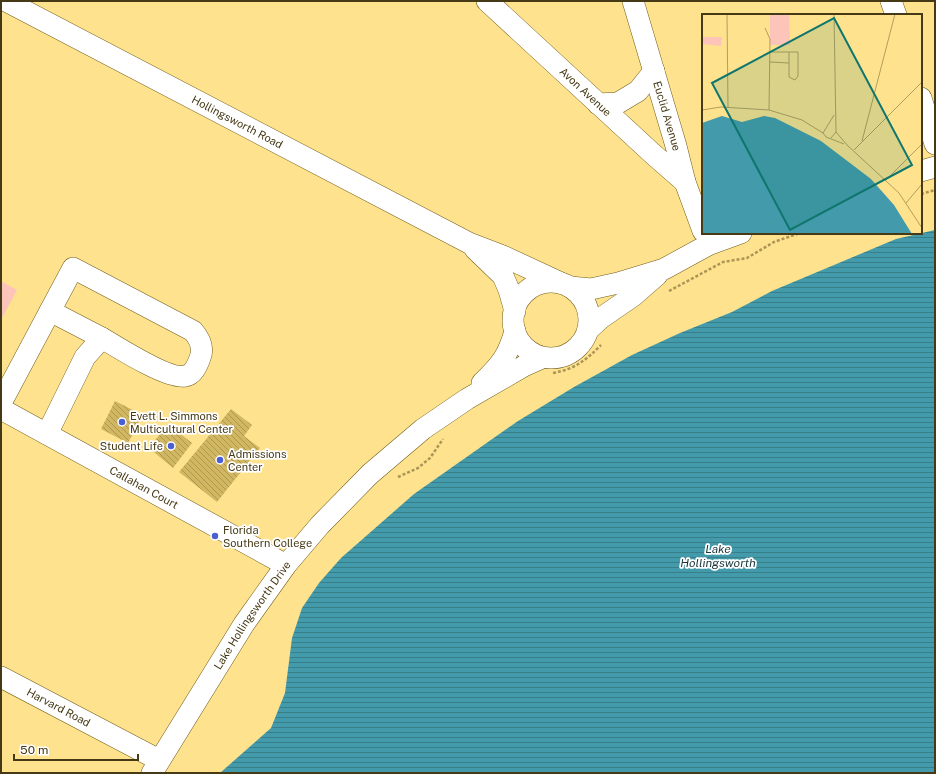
<svg xmlns="http://www.w3.org/2000/svg" width="936" height="774" viewBox="0 0 936 774" font-family="'Public Sans',sans-serif">
<style>
.garden{fill:#fdc4b9}
.water{fill:url(#water-rules)}
.building{fill:url(#building-back-hatch)}
.lines{fill:none;stroke-linecap:round;stroke-linejoin:round}
.minor-casing{stroke:#725e1b;stroke-width:22}
.path{stroke:#aa9557;stroke-width:2.5;stroke-dasharray:3 2;stroke-linecap:butt}
.minor{stroke:#fff;stroke-width:21}
.poi-dot{fill:#4b5fd3;stroke:#fff;stroke-width:1.5}
.labels{text-anchor:middle;stroke-width:3.5;stroke-linejoin:round;paint-order:stroke}
.street-label{font-size:11px;fill:#453916;stroke:#fff}
.poi-label{font-size:11px;fill:#453916;stroke:#fff;text-anchor:start}
.water-label{font-size:12px;font-style:italic;fill:#1c383d;stroke:#fff}
.inset-road{fill:none;stroke:#b49e5d;stroke-width:1}
.view{fill:#0f766e;fill-opacity:0.15;stroke:#0f766e;stroke-width:2}
.inset-edge{fill:none;stroke:#453916;stroke-width:2}
</style>
<defs>
<pattern id="water-rules" width="6" height="5" patternUnits="userSpaceOnUse"><rect width="6" height="5" fill="#429aaa"/><path d="M0 2.5h6" fill="none" stroke="#397f89"/></pattern>
<pattern id="building-back-hatch" width="6" height="6" patternUnits="userSpaceOnUse"><rect width="6" height="6" fill="#d2b762"/><path d="M-1 5l2 2M0 0l6 6M5-1l2 2" fill="none" stroke="#ac9650"/></pattern>
</defs>
<rect width="100%" height="100%" fill="#fee28d"/>
<path class="garden" d="M1,281L17,290L1,320Z"/>
<path class="water" d="M935,230V773H220L271,728L285,693L292,638L302,608L319,583L341,558L414,494L518,421L574,387L632,355L680,333L732,312L772,291L896,239Z"/>
<path class="building" d="M115,401L143,415L128,443L101,429Z
M231,409L252,425L244,436L260,448L217,502L179,472Z
M168,424L192,443L173,468L149,448Z"/>
<g class="lines">
<defs>
<g id="minor">
<path id="s1" d="M6,1L469,243L503,256L561,283"/>
<path id="s2" d="M487,1L654,155L685,182"/>
<path id="s3" d="M633,1L676,146L685,182L703,231"/>
<path d="M891,1L896,15"/>
<path d="M921,98L935,144"/>
<path d="M598,104L618,103L638,91L654,71"/>
<path d="M921,171L935,167"/>
<path d="M475,249L503,276L509,290L515,311"/>
<circle cx="551" cy="320" r="38"/>
<path d="M570,287L591,289L618,283L664,269L708,245L741,233"/>
<path d="M588,330L601,318L633,296L657,275"/>
<path d="M482,383C501,365 508,356 515,331"/>
<path d="M1,403L50,311L102,338"/>
<path id="s4" d="M1,409L286,565"/>
<path d="M47,434L85,357L102,338C117,347 169,380 185,376C193,375 197,366 200,358C204,348 200,339 193,331L73,268L50,311"/>
<path id="s5" d="M1,677L159,760"/>
<path id="s6" d="M152,773L244,624L286,565L320,525L370,474L423,429L467,399L524,366L542,358"/>
</g>
</defs>
<use href="#minor" class="minor-casing"/>
<path class="path" d="M921,194L935,190
M669,291L723,262L747,258L774,242L800,233
M553,373C575,369 585,361 601,345
M398,477L418,468L430,458L443,439"/>
<use href="#minor" class="minor"/>
</g>
<g class="poi-dot">
<circle cx="122" cy="422" r="4"/>
<circle cx="171" cy="446" r="4"/>
<circle cx="220" cy="460" r="4"/>
<circle cx="215" cy="536" r="4"/>
</g>
<g class="labels">
<g class="street-label">
<text dy="4" stroke="none"><textPath href="#s2" startOffset="134">Avon Avenue</textPath></text>
<text dy="4" stroke="none"><textPath href="#s3" startOffset="120">Euclid Avenue</textPath></text>
<text dy="4" stroke="none"><textPath href="#s1" startOffset="261">Hollingsworth Road</textPath></text>
<text dy="4" stroke="none"><textPath href="#s4" startOffset="163">Callahan Court</textPath></text>
<text dy="4" stroke="none"><textPath href="#s6" startOffset="187">Lake Hollingsworth Drive</textPath></text>
<text dy="4" stroke="none"><textPath href="#s5" startOffset="65">Harvard Road</textPath></text>
</g>
<g class="poi-label">
<text x="130" y="420">Evett L. Simmons<tspan x="130" dy="13">Multicultural Center</tspan></text>
<text x="163" y="450" text-anchor="end">Student Life</text>
<text x="228" y="458">Admissions<tspan x="228" dy="13">Center</tspan></text>
<text x="223" y="534">Florida<tspan x="223" dy="13">Southern College</tspan></text>
</g>
<g class="water-label">
<text x="718" y="553">Lake<tspan x="718" dy="14">Hollingsworth</tspan></text>
</g>
</g>
<g transform="translate(702 14)">
<rect width="220" height="220" fill="#fee28d"/>
<path d="M87,0L88,31H68V1ZM0,23H20L19,32L0,30Z" fill="#fdc4b9"/>
<path d="M20,102L40,108L62,102L73,104L119,127L169,165L192,191L210,220H0V109Z" fill="#429aaa"/>
<path class="inset-road" d="M25,0L26,93M63,14L68,25L67,96M68,38H87V49M68,48L87,49V63L93,66L96,62V38H87M0,96L19,93L67,96L100,106L121,119M132,101L121,119L124,123L142,130M134,118L145,131L197,179L220,214M129,124L134,118L132,0M160,127L193,0M152,136L220,68M184,166L220,130M204,189L220,170"/>
<path class="view" d="M132,4L210,151L88,216L10,69Z"/>
<rect width="220" height="220" class="inset-edge"/>
</g>
<rect width="936" height="774" fill="none" stroke="#453916" stroke-width="4"/>
<path d="M14 754v6h124v-6" fill="none" stroke="#453916" stroke-width="2"/>
<text x="20" y="754" font-size="12" fill="#453916" stroke="#ffffff" stroke-width="3" paint-order="stroke">50 m</text>
</svg>
